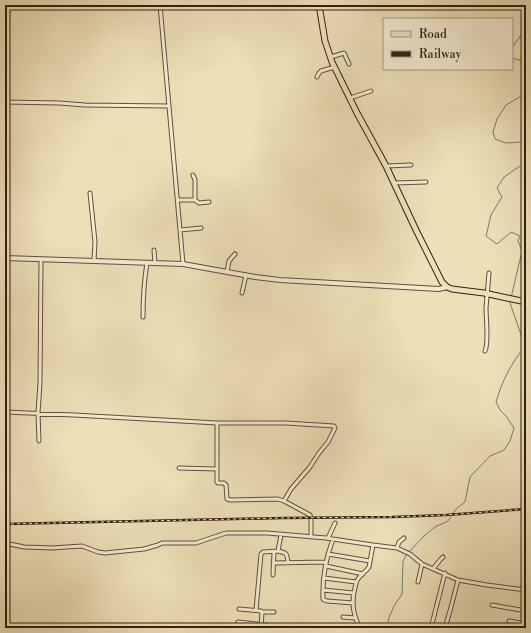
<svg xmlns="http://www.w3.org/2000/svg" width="531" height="633" viewBox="0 0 531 633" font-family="'Libre Bodoni',serif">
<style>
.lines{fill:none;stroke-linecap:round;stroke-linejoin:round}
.stream{stroke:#717d74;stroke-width:1}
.minor-casing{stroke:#604f3b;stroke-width:5}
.tertiary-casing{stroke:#604f3b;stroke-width:6}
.primary-casing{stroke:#311f11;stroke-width:7}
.minor{stroke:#f3ead1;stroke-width:3}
.tertiary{stroke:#f3ead1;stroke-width:4}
.primary{stroke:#eddfb8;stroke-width:5}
.rail-casing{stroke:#311f11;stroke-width:2.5}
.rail{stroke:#f3ead1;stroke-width:1;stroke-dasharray:3;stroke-linecap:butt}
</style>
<rect width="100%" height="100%" fill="#eddfb8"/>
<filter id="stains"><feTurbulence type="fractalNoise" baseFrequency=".005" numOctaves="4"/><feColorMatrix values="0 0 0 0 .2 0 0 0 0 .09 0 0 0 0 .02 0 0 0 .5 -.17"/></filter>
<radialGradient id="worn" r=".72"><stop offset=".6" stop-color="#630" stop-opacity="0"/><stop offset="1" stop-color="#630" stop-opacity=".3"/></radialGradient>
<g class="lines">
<path class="stream" d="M512,48L523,32H526
M512,58L526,62
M526,86L523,95L506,105L497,119L493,132L495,139L506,143L523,142L526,145
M511,298L522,251L518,241L520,236L511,232L497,244L486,236L491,215L502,197L497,188L504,177L526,162
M409,552L424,536L435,527L448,521L456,509L465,502L470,477L490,456L504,450L510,441L514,428L506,416L500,410L496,402C502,381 511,364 525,346L510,303V301
M390,628L388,620L394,606L402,594L403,561L407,554"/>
<defs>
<path id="minor" d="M160,5L183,264
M331,57L344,53L349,64
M317,77L319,73L321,71L335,67
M350,98L371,91
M5,102L59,103L85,105L169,106
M386,166L411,165
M394,183L426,182
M90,193L95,242L94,261
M178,200H194L195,199V180L193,175
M195,200L199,203L209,202
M180,230L201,228
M154,250L155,263
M227,272L229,261L235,254
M242,293L246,275
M143,317C143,298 144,281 147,263
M485,351C489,343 486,318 486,308C487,296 488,285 489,273
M5,412L74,415L217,423H286L334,426L335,428L328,442L319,453L310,467L291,489L284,501
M217,423V482L218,483H224L226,485L227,499L231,500L278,499L284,501L310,515L311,518V537
M39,441L38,413L40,383L41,260
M179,468L217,469
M525,486H526
M328,538L335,523
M333,539C326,558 322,578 323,599L324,600L327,601L353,603
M5,543L24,547L52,548L82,546L98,552L105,553L144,549L158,545L162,543H196L226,533H267L326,538L373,545L397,548L410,554L422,564L458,580L487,585L526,590
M397,548L399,542L404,538
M278,551C287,553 287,553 288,563
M328,554L370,561
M273,563L326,562
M326,566L363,574
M433,569L440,560L443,557
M273,575L274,552
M324,578L356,582
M418,582L422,564
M323,590L354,593
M492,605L526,611
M239,609L261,611L262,613L261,628
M256,610L261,554L263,552L278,551L281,535
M261,612H274
M343,617L355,618
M5,620L8,624L9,628
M509,621L526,624
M238,622L274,626
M360,628C353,615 351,602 355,588C356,584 356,581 358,579C361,574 366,572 369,567L373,545
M440,628L433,625L432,624L445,573
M445,628L450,611L458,580"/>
<path id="tertiary" d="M5,258L183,264L255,277L280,280L439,289L447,287"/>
<path id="primary" d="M319,5L325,41L332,62L357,113L386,166L416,230L442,282L447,287L452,289L484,293L526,302"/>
</defs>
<use href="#minor" class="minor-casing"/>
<use href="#tertiary" class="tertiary-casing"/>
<use href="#primary" class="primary-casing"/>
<use href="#minor" class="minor"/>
<use href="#tertiary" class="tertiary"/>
<use href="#primary" class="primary"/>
<defs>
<path id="rail" d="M5,524L283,518L392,517L446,515L526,509"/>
</defs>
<use href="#rail" class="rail-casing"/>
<use href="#rail" class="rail"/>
</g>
<rect width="531" height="633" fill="none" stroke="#eddfb8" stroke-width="20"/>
<rect x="6" y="6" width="519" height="621" fill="none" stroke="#311f11" stroke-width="2"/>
<rect x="10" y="10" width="511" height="613" fill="none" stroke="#311f11"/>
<rect x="383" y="18" width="130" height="52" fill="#f3ead1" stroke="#a59984"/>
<rect x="391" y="31" width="20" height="6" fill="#eddfb8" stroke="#a59984"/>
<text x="419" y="38" font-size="12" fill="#311f11">Road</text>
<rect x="391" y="51" width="20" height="6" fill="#311f11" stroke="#a59984"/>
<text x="419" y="58" font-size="12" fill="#311f11">Railway</text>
<rect width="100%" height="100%" filter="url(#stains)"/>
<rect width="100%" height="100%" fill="url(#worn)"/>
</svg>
